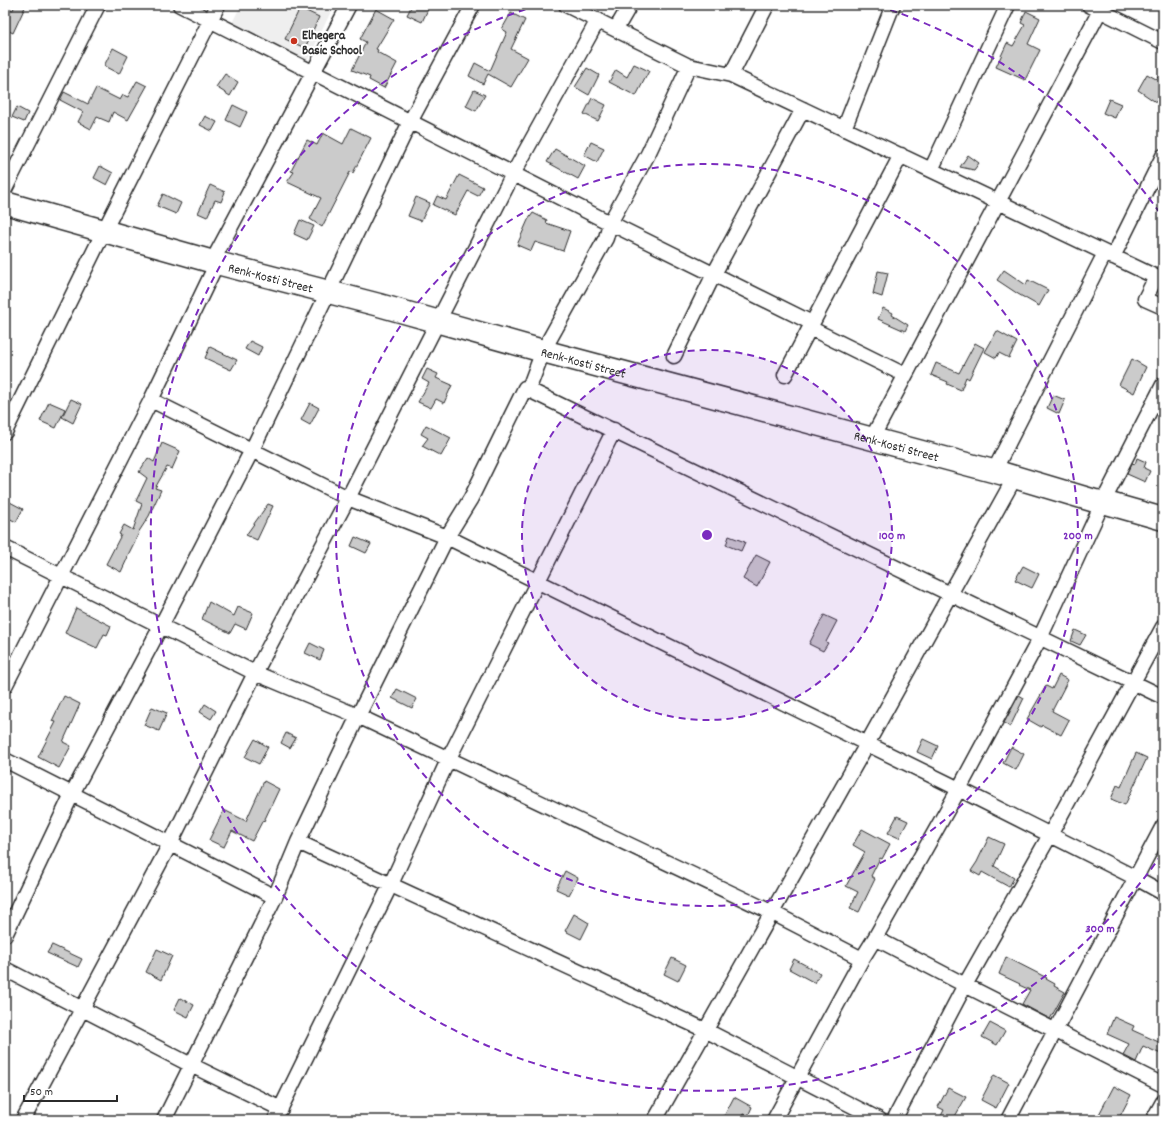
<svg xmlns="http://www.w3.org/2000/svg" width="1168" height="1125" viewBox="0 0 1168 1125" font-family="Dekko,sans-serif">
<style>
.built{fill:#efefef}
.building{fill:#cbcbcb;stroke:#2b2b2b}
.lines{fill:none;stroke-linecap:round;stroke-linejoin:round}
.minor-casing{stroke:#2b2b2b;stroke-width:17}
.primary-casing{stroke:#2b2b2b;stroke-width:25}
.minor{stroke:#fff;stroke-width:14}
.primary{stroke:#fff;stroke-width:22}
.ring{fill:none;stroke:#7b2cbf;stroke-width:2;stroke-dasharray:7 5}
.poi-dot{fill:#c8321e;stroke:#fff;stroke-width:1.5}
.labels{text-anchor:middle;stroke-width:4;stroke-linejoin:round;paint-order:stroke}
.poi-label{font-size:13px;font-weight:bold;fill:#2b2b2b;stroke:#fff;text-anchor:start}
.street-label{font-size:13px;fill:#2b2b2b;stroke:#fff}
.centre{fill:#7b2cbf;stroke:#fff;stroke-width:2}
.ring-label{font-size:12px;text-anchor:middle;font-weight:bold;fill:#7b2cbf;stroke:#fff;stroke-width:4;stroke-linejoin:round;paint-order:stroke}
</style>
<rect width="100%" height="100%" fill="#fff"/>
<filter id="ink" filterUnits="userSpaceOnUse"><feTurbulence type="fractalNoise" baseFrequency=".025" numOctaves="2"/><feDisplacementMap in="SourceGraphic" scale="8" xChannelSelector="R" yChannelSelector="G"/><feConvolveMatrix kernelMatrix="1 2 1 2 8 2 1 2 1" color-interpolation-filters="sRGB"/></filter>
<g filter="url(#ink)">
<path class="built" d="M241,5H334L308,60L232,23Z"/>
<path class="building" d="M15,5H26L13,33L5,29V7L13,10Z
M412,5H430L422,22L407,15Z
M300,8L319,17L305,48L285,39Z
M376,9L394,19L376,49L378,50L377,52L397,63L384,88L369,80L370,77L352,70L366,42L360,39L361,37Z
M1026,11L1040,18L1028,44L1040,50L1025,80L996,67L1007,43L1013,46L1025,25L1021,23Z
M511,13L525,20L511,49L528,58L511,87L488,74L483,84L469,76L475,63L490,71L507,32L502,29Z
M113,48L128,56L119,74L104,66Z
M634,64L649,71L636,96L609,82L616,70L627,77Z
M587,68L599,75L589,95L575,87Z
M1163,72V107L1138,90L1147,74L1156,79Z
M225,74L238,82L230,96L216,87Z
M137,81L147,86L128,120L113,112L109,122L97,117L91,129L78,122L83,112L60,100L64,92L88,104L96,88L120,100L123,95L128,97Z
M474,90L485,95L476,111L466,106Z
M592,98L606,105L598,121L584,114Z
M1109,99L1121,104L1115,118L1103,113Z
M233,105L247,112L240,127L226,120Z
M17,107L28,113L24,122L12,117Z
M205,116L217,122L212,131L200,125Z
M351,128L371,138L353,173L350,172L322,227L310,219L321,198L287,182L294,172L291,171L307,140L317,145L323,133L343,144Z
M591,142L604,148L597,162L584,155Z
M555,149L585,166L578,179L547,162Z
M968,155L979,163L974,170L960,167Z
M100,166L113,173L107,185L94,178Z
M459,175L483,187L478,196L468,191L455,215L433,205L437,196L446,200Z
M210,185L225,192L221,202L215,200L207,217L198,213L206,196H205Z
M163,194L181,203L176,214L157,206Z
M416,197L430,203L421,221L408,216Z
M533,213L547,220L546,223L570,231L563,251L535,242L531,251L517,245L528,220Z
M300,220L314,226L307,240L294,234Z
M1004,270L1026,285L1028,280L1048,290L1039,306L1018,294L997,280Z
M878,271L888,273L882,297L873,294Z
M883,308L893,313L892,315L908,325L905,331L878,319Z
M997,331L1017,342L1009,358L999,353L996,358L985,352Z
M250,341L262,347L258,356L245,349Z
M975,343L984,348L969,379L966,377L961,390L947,384L948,382L931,375L936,363L959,373Z
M210,347L237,360L231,370L205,358Z
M1132,359L1146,367L1134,393L1119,385Z
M427,369L438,374L436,378L452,385L444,403L436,399L431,408L418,402L429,383L422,379Z
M1053,395L1065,400L1059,414L1047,408Z
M71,399L82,404L73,423L62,417Z
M49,402L65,409L56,428L40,421Z
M310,403L319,408L310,425L301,420Z
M426,425L451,438L441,456L422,446L428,438L421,434Z
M162,443L180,451L172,469L167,467L155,488L161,490L149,516L138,533H139L127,557H128L121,572L106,564L121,535L119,534L124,525L133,530L142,504L136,501L147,478L139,472L148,458L154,462Z
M1137,458L1146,462L1144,468L1150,471L1145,482L1127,474L1132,463L1135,464Z
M8,501L23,509L16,522L5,516V506Z
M268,504L273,506L257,540L246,535Z
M729,536L745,542L741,551L726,545Z
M355,537L371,544L366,553L351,546Z
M756,555L770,562L757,587L743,579Z
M1023,566L1039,574L1032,588L1015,580Z
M209,602L234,616L238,607L253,613L246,629L235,624L230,633L202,619Z
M76,608L111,626L107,635L104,634L97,648L65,633Z
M824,615L837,621L826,642L828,643L823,651L809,644Z
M1075,630L1086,635L1080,645L1071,641Z
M310,643L324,650L320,660L305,653Z
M1059,675L1068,680L1052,711L1069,720L1061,735L1042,725L1041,727L1027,719L1046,686L1052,689Z
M397,689L417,699L412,708L392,698Z
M1019,695L1024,698L1010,727L1004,723Z
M64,696L80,704L63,742L71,746L59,768L38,757L56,722L52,721Z
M205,704L216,711L211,719L200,712Z
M152,707L167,713L159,731L144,725Z
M286,733L296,738L290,748L281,743Z
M255,739L268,747L259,764L245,757Z
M923,739L938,746L932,759L917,752Z
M1011,747L1024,754L1016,770L1003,763Z
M1136,753L1147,758L1125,805L1111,799L1117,785L1121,787Z
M264,781L279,789L264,821L263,820L252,841L232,831L224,847L209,840L224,810L246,821Z
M897,816L908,821L899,838L888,833Z
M862,829L890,844L882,859L880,858L871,876L875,879L859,912L850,908L858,892L846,886L865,852L853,845Z
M989,837L1004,844L994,866L1014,878L1009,887L982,872L980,876L971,871L977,862Z
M565,871L578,878L569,895L556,889Z
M574,914L589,923L581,939L565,931Z
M52,945L82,959L78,967L47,953Z
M157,949L172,956L161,980L146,972Z
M1006,957L1047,978L1046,979L1055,984L1054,986L1065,992L1050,1019L1022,1004L1030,990L1019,985L1020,984L999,974Z
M672,958L686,965L678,981L664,974Z
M794,959L820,973L815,983L789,969Z
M180,998L194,1005L188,1017L174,1010Z
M1114,1017L1134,1026L1132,1030L1163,1044V1055L1143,1046L1136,1062L1123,1055L1129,1044L1107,1034Z
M990,1023L1005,1031L997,1045L982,1037Z
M994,1075L1009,1083L996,1108L981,1100Z
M1114,1086L1131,1095L1118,1120H1096Z
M948,1088L966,1097L953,1120H939L944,1110L938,1107Z
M734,1097L752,1107L748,1116L743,1114L739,1120H722Z"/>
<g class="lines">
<defs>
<path id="minor" d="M180,5L610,223L812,323
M566,5L689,66L731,75L1156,277L1145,299L1163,307
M1089,5L1163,42
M616,29L630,5
M731,75L767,5
M844,129L893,5
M931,170L1008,5
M5,189L98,5
M1113,257L1163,156
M212,262L349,5
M810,328L905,375
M674,356L714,274L803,109
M785,375L901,155
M525,388L1163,697
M151,400L348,498L447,537L959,789L1136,878L1163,893
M5,432L104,231L218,5
M872,438L1103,5
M994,471L1105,253
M5,548L255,673L358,716L771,912L862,959L774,1120
M5,686L151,400L217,263
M5,760L275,897
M298,842L705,1030L880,1120
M5,935L72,794L161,626L252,450L410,122L473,5
M875,938L965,985L1163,1085
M862,959L875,938L959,789L1040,638L1103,502L1163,385
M5,969L191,1065L281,1109
M23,1120L170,844L255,673L348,498L513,174L598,20
M164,1120L275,897L298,842L358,716L447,537L471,498L525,388H529L543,351L606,238L610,223L648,154L689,66
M275,1120L391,884L449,758L614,430
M655,1120L867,744L1015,477
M894,1120L965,985L1050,835L1163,627
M1008,1120L1163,826
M1153,1120L1163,1102"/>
<g id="primary">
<path id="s1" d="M5,203L217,263L379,305L543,351L1004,474L1095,501L1103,502L1163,519"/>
</g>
</defs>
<use href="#minor" class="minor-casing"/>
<use href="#primary" class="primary-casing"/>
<use href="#minor" class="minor"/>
<use href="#primary" class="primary"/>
</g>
</g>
<circle cx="707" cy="535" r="185" fill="#7b2cbf" fill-opacity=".12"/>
<g class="ring">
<circle cx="707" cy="535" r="185"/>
<circle cx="707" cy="535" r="371"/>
<path d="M1162 854A556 556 0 1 1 535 6M879 6A556 556 0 0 1 1162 216"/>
</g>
<circle class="poi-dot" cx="294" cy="41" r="4"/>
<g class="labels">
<g class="poi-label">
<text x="302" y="39">Elhegera<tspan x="302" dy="15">Basic School</tspan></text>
</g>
<g class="street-label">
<text dy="5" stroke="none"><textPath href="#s1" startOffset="276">Renk-Kosti Street</textPath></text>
<text dy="5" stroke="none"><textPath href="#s1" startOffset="600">Renk-Kosti Street</textPath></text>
<text dy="5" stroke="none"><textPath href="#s1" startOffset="924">Renk-Kosti Street</textPath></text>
</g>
</g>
<circle cx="707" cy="535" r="6" class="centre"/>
<g class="ring-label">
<text x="892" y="539">100 m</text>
<text x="1078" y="539">200 m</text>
<text x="1100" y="932">300 m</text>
</g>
<rect width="1168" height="1125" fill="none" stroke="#fff" stroke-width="20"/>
<rect x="10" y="10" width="1148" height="1105" fill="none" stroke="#2b2b2b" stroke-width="1.5" filter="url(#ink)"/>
<path d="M24 1095v6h93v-6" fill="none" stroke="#2b2b2b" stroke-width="2"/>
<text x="30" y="1095" font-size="12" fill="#2b2b2b" stroke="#ffffff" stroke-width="3" paint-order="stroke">50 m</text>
</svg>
